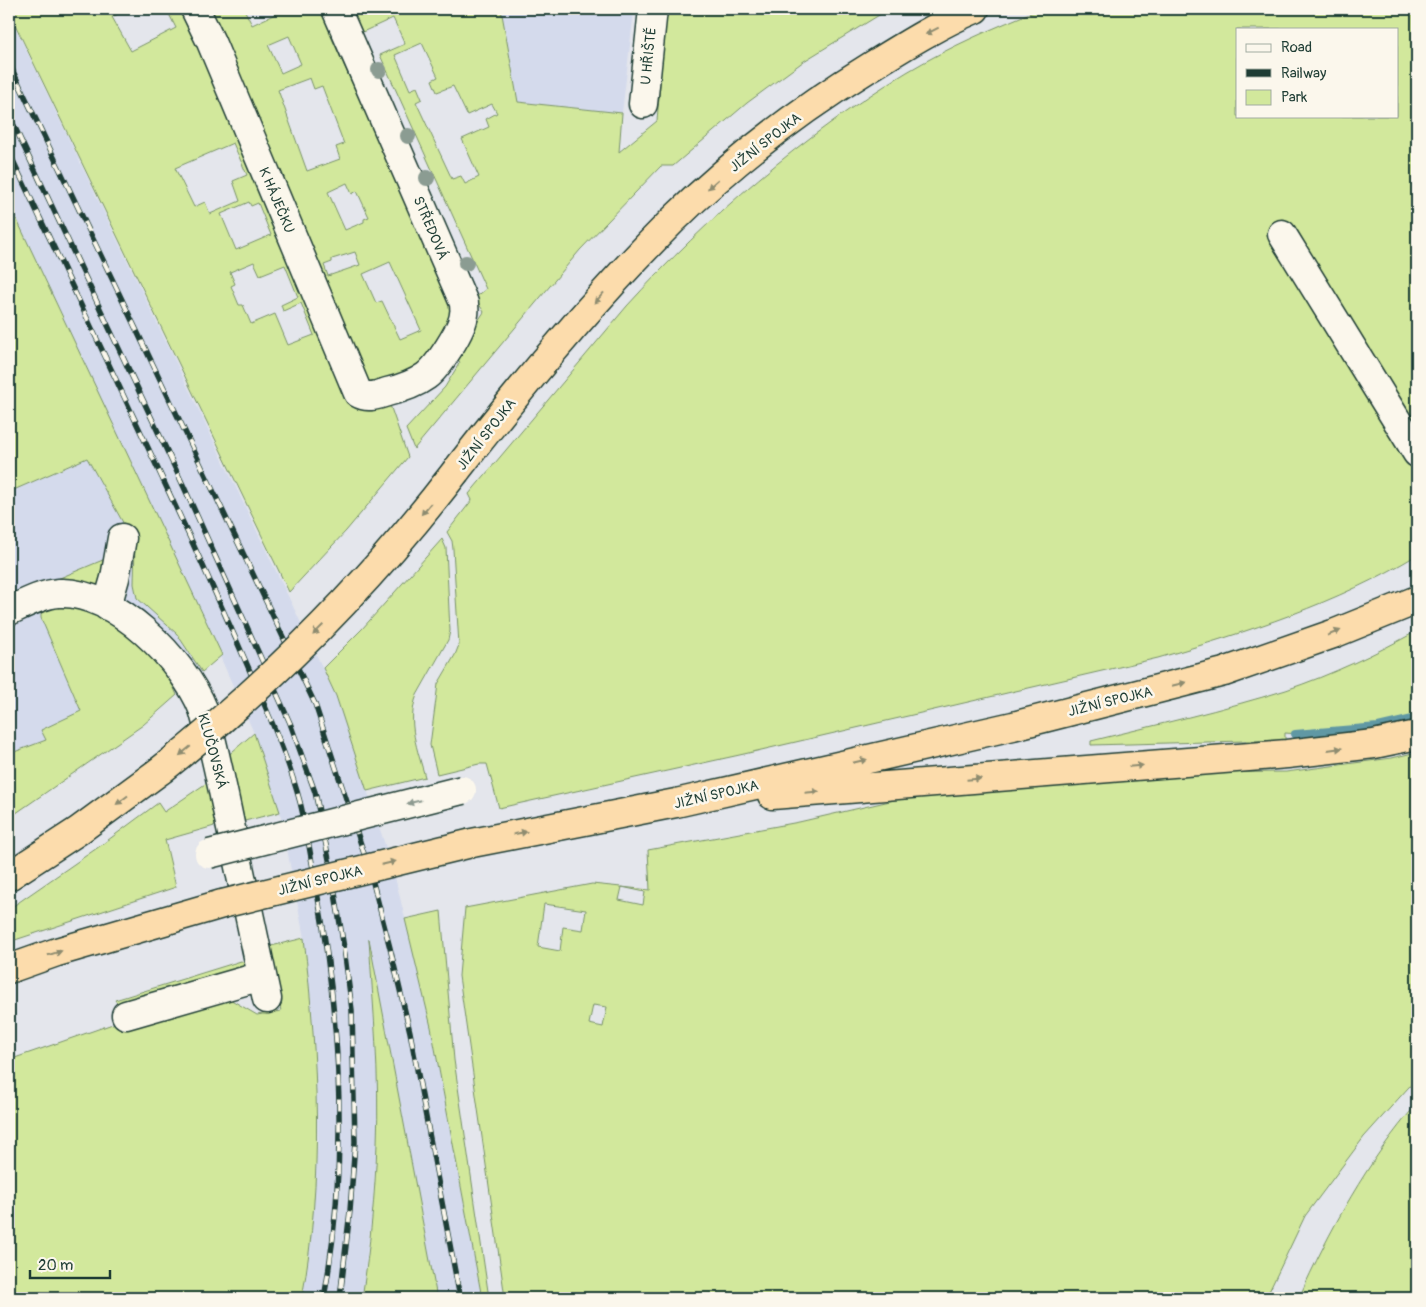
<svg xmlns="http://www.w3.org/2000/svg" width="1426" height="1307" viewBox="0 0 1426 1307" font-family="Pangolin,sans-serif">
<style>
.built{fill:#d4daec}
.green{fill:#d2e89c;stroke:#789268;fill-rule:evenodd}
.lines{fill:none;stroke-linecap:round;stroke-linejoin:round}
.stream{stroke:#6098a4;stroke-width:8}
.minor-casing{stroke:#1f3d34;stroke-width:31}
.highway-casing{stroke:#1f3d34;stroke-width:31}
.minor{stroke:#fbf7ec;stroke-width:28}
.highway{stroke:#fcdcac;stroke-width:28}
.rail-casing{stroke:#1f3d34;stroke-width:5.5}
.rail{stroke:#fbf7ec;stroke-width:4;stroke-dasharray:11;stroke-linecap:butt}
.minor-bridge-casing{stroke:#1f3d34;stroke-width:31;stroke-linecap:butt}
.highway-bridge-casing{stroke:#1f3d34;stroke-width:31;stroke-linecap:butt}
.minor-bridge{stroke:#fbf7ec;stroke-width:28}
.highway-bridge{stroke:#fcdcac;stroke-width:28}
.tree{fill:#8b9c92}
.oneway{fill:#8e8c70}
.oneway2{fill:#8d9a90}
.labels{text-anchor:middle;stroke-width:5;stroke-linejoin:round;paint-order:stroke}
.street-label{font-size:14px;fill:#1f3d34;stroke:#fbf7ec}
</style>
<rect width="100%" height="100%" fill="#e4e6ec"/>
<filter id="ink" filterUnits="userSpaceOnUse"><feTurbulence type="fractalNoise" baseFrequency=".02" numOctaves="2"/><feDisplacementMap in="SourceGraphic" scale="10" xChannelSelector="R" yChannelSelector="G"/><feConvolveMatrix kernelMatrix="1 2 1 2 8 2 1 2 1" color-interpolation-filters="sRGB"/></filter>
<g filter="url(#ink)">
<path class="built" d="M501,9H602L634,11L622,113L518,102Z
M9,14L336,696L393,869L411,943L431,1027L482,1298H437L369,945L377,1073V1143L372,1213L362,1298H302L308,1267L313,1209L318,1140L316,1075L312,1012L304,938L280,812L254,733L207,627L9,203Z
M87,458L135,544L134,584L137,598L177,634L202,672L177,695L165,668L41,618L81,711L69,739L9,767V492Z"/>
<path class="green" d="M9,9H128L112,17L131,51L176,28L167,10L184,9L358,407C368,415 379,409 390,405L408,457L346,531L289,592L9,12ZM233,143L247,175L233,181L240,201L210,214L205,202L194,207L175,168ZM249,202L251,206L258,203L271,235L236,250L221,214ZM254,262L260,275L285,265L298,297L281,305L283,311L301,303L314,335L288,345L275,314L251,324L243,305H239L231,286L235,284L230,272Z
M206,9H244L252,25L286,9H327L336,28L329,32L450,299L452,306L448,324L423,362L408,371L365,385ZM289,36L301,64L281,73L268,45ZM310,78L314,89L322,86L344,144L336,147L340,159L307,171L278,90ZM347,183L352,194L357,191L369,217L364,219V222L345,230L328,192ZM355,252L360,265L328,276L324,265L332,262V259ZM390,262L421,330L400,339L382,301L376,303L363,274Z
M344,9H501L518,102L622,113L619,152L657,121L666,9H889L804,61L747,103L673,166H661L580,250L414,449L406,429L445,387L460,362L454,357L484,312L475,298L486,289L380,55L405,44L393,18L356,35ZM422,43L438,77L432,80L437,92L453,86L467,115L492,104L497,113L486,119L489,127L462,139L479,177L465,184L461,176L452,179L416,102L422,99L417,87L410,90L395,55Z
M1040,9H1417V555C1338,603 1247,632 1158,658L744,754L499,808L487,764H479L437,774L430,745L438,684L455,655L459,645L453,549L452,541L447,532L472,500L469,494L627,306C709,216 803,135 907,72C949,47 995,27 1040,9ZM1237,29H1397V116H1237Z
M9,203L222,655L202,672L177,634L137,598L134,584L135,544L87,458L9,492Z
M442,539L446,548L450,631L448,640L417,695C406,722 418,751 425,777L367,791L336,696L323,668L362,629Z
M110,557L100,584L97,585L56,582L55,580Z
M60,604H63L110,619L165,668L177,695L143,725L9,818V754L46,740L41,730L81,711L41,618V612Z
M1417,631V718C1375,728 1328,737 1285,733V740L1091,745V741C1156,725 1222,710 1286,690C1331,675 1375,654 1417,631Z
M254,733L280,812L237,823L226,757Z
M1417,752V1078L1364,1137L1305,1216L1266,1298H505L459,976L465,908L592,884L650,890L648,850L799,822L903,798L1086,774L1286,772L1392,758ZM622,887L645,892L643,905L619,900ZM544,904L586,910L583,930L563,927L560,951L538,947ZM593,1005L607,1007L603,1027L589,1024Z
M211,780L218,825L165,840L176,887L9,942V909L100,846L158,803L164,812Z
M441,911L454,1060L489,1298H482L431,1027L405,919Z
M304,938C318,1058 324,1178 302,1298H9V1060L127,1019L228,998L257,1015L281,1011L267,947Z
M369,939L437,1298H362C370,1247 375,1195 377,1144C380,1076 373,1007 369,939Z
M241,961L247,963L244,968L124,1012L115,1000Z
M1417,1104V1298H1299C1328,1233 1369,1158 1417,1104Z"/>
<g class="lines">
<path class="stream" d="M1295,734L1378,727L1417,718"/>
<defs>
<path id="minor" d="M195,9L211,42L358,393C368,399 377,395 387,392C400,389 415,384 426,376C438,367 463,329 464,314C465,311 464,307 464,303L336,9
M643,104L653,9
M1282,234L1417,453
M107,606L115,578L122,538
M9,611C24,604 42,594 59,593C115,590 184,661 203,709C206,718 208,729 211,738C218,767 224,795 230,824C242,882 254,940 267,999
M126,1015L262,976"/>
<path id="highway" d="M456,471C524,383 595,298 673,220C732,162 800,110 870,67C904,46 939,24 975,9
M772,795L1287,754L1374,744L1417,735
M472,843L676,803L1013,726L1224,672L1333,634L1417,600
M9,876L78,831L161,770
M9,969L57,952L222,904"/>
</defs>
<use href="#minor" class="minor-casing"/>
<use href="#highway" class="highway-casing"/>
<use href="#minor" class="minor"/>
<use href="#highway" class="highway"/>
<defs>
<path id="rail" d="M9,63L315,704L371,875L390,948L410,1032L460,1298
M9,115L184,487L239,609L290,723L315,792L331,869L344,948L352,1010L355,1142L350,1211L340,1298
M9,152C70,282 132,413 193,544C214,590 235,636 255,683C272,722 289,761 300,802C307,830 311,858 316,886C341,1022 349,1162 324,1298"/>
</defs>
<use href="#rail" class="rail-casing"/>
<use href="#rail" class="rail"/>
<defs>
<path id="minor-bridge" d="M209,854L462,790"/>
<path id="highway-bridge" d="M161,770C271,683 370,583 456,471
M222,904L472,843"/>
</defs>
<use href="#minor-bridge" class="minor-bridge-casing"/>
<use href="#highway-bridge" class="highway-bridge-casing"/>
<use href="#minor-bridge" class="minor-bridge"/>
<use href="#highway-bridge" class="highway-bridge"/>
</g>
<g class="tree">
<circle cx="379" cy="70" r="8"/>
<circle cx="408" cy="136" r="8"/>
<circle cx="427" cy="178" r="8"/>
<circle cx="466" cy="263" r="8"/>
</g>
<defs><path id="oneway-solid" d="M-6-.8H1V-3.2L6.5 0L1 3.2V.8H-6Z" transform="scale(1.25)"/></defs>
<g class="oneway">
<use href="#oneway-solid" transform="translate(932 31) rotate(153)"/>
<use href="#oneway-solid" transform="translate(713 184) rotate(138)"/>
<use href="#oneway-solid" transform="translate(599 298) rotate(132)"/>
<use href="#oneway-solid" transform="translate(426 509) rotate(130)"/>
<use href="#oneway-solid" transform="translate(318 630) rotate(135)"/>
<use href="#oneway-solid" transform="translate(1334 633) rotate(-21)"/>
<use href="#oneway-solid" transform="translate(1179 684) rotate(-14)"/>
<use href="#oneway-solid" transform="translate(1335 749) rotate(-7)"/>
<use href="#oneway-solid" transform="translate(185 751) rotate(140)"/>
<use href="#oneway-solid" transform="translate(860 761) rotate(-13)"/>
<use href="#oneway-solid" transform="translate(1136 766) rotate(-5)"/>
<use href="#oneway-solid" transform="translate(974 779) rotate(-5)"/>
<use href="#oneway-solid" transform="translate(812 792) rotate(-5)"/>
<use href="#oneway-solid" transform="translate(122 800) rotate(143)"/>
<use href="#oneway-solid" transform="translate(520 833) rotate(-11)"/>
<use href="#oneway-solid" transform="translate(389 863) rotate(-14)"/>
<use href="#oneway-solid" transform="translate(55 953) rotate(-18)"/>
</g>
<use class="oneway2" href="#oneway-solid" transform="translate(414 802) rotate(166)"/>
</g>
<g class="labels">
<g class="street-label">
<text transform="translate(648 56) rotate(-84)" y="5">U HŘIŠTĚ</text>
<text transform="translate(765 142) rotate(-38)" y="5">JIŽNÍ SPOJKA</text>
<text transform="translate(277 200) rotate(67)" y="5">K HÁJEČKU</text>
<text transform="translate(431 228) rotate(67)" y="5">STŘEDOVÁ</text>
<text transform="translate(486 434) rotate(-52)" y="5">JIŽNÍ SPOJKA</text>
<text transform="translate(1110 701) rotate(-14)" y="5">JIŽNÍ SPOJKA</text>
<text transform="translate(213 751) rotate(75)" y="5">KLUČOVSKÁ</text>
<text transform="translate(716 794) rotate(-13)" y="5">JIŽNÍ SPOJKA</text>
<text transform="translate(320 880) rotate(-14)" y="5">JIŽNÍ SPOJKA</text>
</g>
</g>
<rect width="1426" height="1307" fill="none" stroke="#fbf7ec" stroke-width="30"/>
<rect x="15" y="15" width="1396" height="1277" fill="none" stroke="#1f3d34" stroke-width="2" filter="url(#ink)"/>
<rect x="1236" y="28" width="162" height="90" fill="#fbf7ec" stroke="#a3ada2"/>
<rect x="1246" y="44" width="25" height="8" fill="#fbf7ec" stroke="#a3ada2"/>
<text x="1281" y="52" font-size="15" fill="#1f3d34">Road</text>
<rect x="1246" y="69" width="25" height="8" fill="#1f3d34" stroke="#a3ada2"/>
<text x="1281" y="78" font-size="15" fill="#1f3d34">Railway</text>
<rect x="1246" y="90" width="25" height="15" fill="#d2e89c" stroke="#a3ada2"/>
<text x="1281" y="102" font-size="15" fill="#1f3d34">Park</text>
<path d="M30 1270v8h80v-8" fill="none" stroke="#1f3d34" stroke-width="2.5"/>
<text x="38" y="1270" font-size="15" fill="#1f3d34" stroke="#fbf7ec" stroke-width="4" paint-order="stroke">20 m</text>
</svg>
